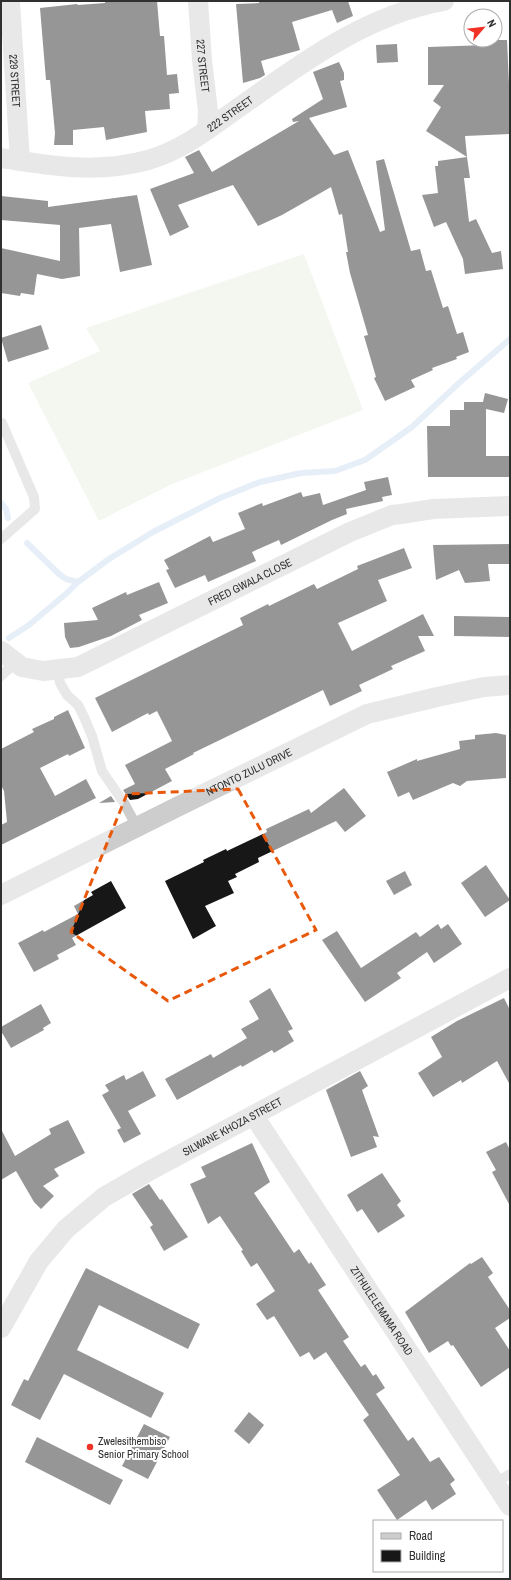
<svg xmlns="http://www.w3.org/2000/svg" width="511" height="1580" viewBox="0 0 511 1580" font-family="'Archivo Narrow',sans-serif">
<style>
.garden{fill:#e4eedd}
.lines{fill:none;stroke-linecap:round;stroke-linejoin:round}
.stream{stroke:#c8dbef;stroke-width:6}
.building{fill:#171717}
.service{stroke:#cdcdcd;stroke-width:10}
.minor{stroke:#cdcdcd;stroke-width:20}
.marked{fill:none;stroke:#e8590c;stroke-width:3;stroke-dasharray:8 5;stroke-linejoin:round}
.poi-dot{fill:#f13227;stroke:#fff;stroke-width:1.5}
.labels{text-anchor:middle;stroke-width:4;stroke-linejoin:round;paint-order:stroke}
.street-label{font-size:11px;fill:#303030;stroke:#fff}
.poi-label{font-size:11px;fill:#303030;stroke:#fff;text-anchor:start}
</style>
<rect width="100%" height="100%" fill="#fff"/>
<path class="garden" d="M304,254L363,410L172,484L99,521L28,383L100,351L86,328Z"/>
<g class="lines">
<path class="stream" d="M1,503L6,509L8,518
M27,543L59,574L66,579L78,582
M9,638L29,625L67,593L78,582L109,559L153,532L220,498L260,482L301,473L335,471L365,460L412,427L459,383L510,339"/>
</g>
<path class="building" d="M105,1H157L160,36H164L167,75L177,74L179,93L169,94L170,109L145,111L147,132L106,140L104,127L73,130V145H54L55,133L50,80H46L40,8L77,4L78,5L105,3Z
M259,1H348L353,16L337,23L332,10L292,22L300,50L261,61L265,75L260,78L243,83L236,4L259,3Z
M488,40H507L509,83H510V134L465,136L467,157L426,131L441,107L433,101L444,85H428V47L488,45Z
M397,44L398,62L377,63L376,45Z
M339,62L344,73V80L340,81L347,107L309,118L334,155L348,150L380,232L385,230L376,161L384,159L411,251L420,249L426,271L431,270L443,308L448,306L457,334L463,332L469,352L456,357L457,359L432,368L433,370L411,380L415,387L385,401L374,378L376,377L364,336L368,335L350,273L346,252H348L342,214L339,215L331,187L282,215L258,226L233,185L178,205L189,227L170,236L150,189L194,173L185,157L199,150L212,172L299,121L293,122L292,119L323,99L313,72Z
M467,157L470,178H464L469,222L476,219L492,253L501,251L503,269L465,274L463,259L446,222L434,227L422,195L438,193L435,166H438V161Z
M137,195L152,265L120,272L111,224L79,228L80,276L62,279L37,274L34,295L21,293L20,296L1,293V248L60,261V225L1,220V196L48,201V207Z
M41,325L49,349L8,362L1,338Z
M485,393L508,399L504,413L486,409V456H509V477H428L427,426H450V410H464V402H483Z
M388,477L392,495L382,497L383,501L346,509L347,514L332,520L281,545L279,540L252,552L256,561L208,582L205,575L175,588L166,570L169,569L164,560L210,536L213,542L245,529L238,513L262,503L263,506L301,492L303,497L320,493L323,505L366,490L364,482Z
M510,544V564H488L490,581L465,583L459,570L436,580L433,545Z
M404,548L412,568L378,580L387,601L338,623L352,651L423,614L434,636H418L425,651L391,666L393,669L359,685L362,691L330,706L323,690L193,753L194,754L165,769L172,781L138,799L130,800L123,790L135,784L125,765L172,741L157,711L149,715L148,713L112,732L95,698L243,625L240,618L268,604L269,606L314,584L317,589L358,569L357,566Z
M159,582L168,603L139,615L142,620L111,636L79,647L70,648L65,637L64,623L98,620L92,608L126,592L127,595Z
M454,616L510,617V637L454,636Z
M68,710L85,748L69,756L68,754L40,768L55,796L86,779L96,798L1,845V825L7,822L4,791L1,785V749L34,732L32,729L54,719V717Z
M496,733L506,735V778L467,781L460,786L453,783L413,800L409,792L398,797L387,772L417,759V761L460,749L459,741L475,739V735Z
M344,788L366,816L345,832L336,821L258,858L259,862L235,874L237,877L228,881L234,893L205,906L216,926L193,939L165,881L204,862L203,860L226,849L227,851L267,832L266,829L309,809L311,813Z
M111,796L115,802L99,803Z
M486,865L510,900L485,917L461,883Z
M405,871L412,885L394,895L386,881Z
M111,881L126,908L72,938L76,945L57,955L59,959L34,972L18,943L43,930L44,932L78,914L74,906L93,895L91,892Z
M438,924L441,929L448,924L462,944L434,963L427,952L397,973L401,978L365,1002L322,940L337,931L361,968L416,932L420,937Z
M270,988L293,1029L288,1031L294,1041L274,1053L272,1050L242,1067L241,1065L177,1100L165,1079L211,1054L213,1058L247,1038L241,1029L259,1019L249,1001Z
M504,998L510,1010V1085L497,1061L462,1083L461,1080L433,1097L418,1073L442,1057L431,1037L457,1021Z
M41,1004L51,1023L43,1028L44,1030L11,1048L1,1031V1027Z
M143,1071L156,1096L128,1111L141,1134L124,1143L117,1130L121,1128L102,1095L109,1091L105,1085L124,1075L126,1080Z
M360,1071L368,1086L362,1090L379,1137L373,1136L377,1147L351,1157L326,1090Z
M68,1120L85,1153L54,1169L59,1176L43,1186L54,1196L41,1209L34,1202L16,1171L1,1180V1129L15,1156L51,1134L49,1129Z
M506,1142L510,1150V1206L492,1172L496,1170L486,1152Z
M252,1143L270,1182L254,1193L294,1253L299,1249L309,1264L311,1262L326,1285L318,1290L349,1337L343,1341L361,1367L365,1364L373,1376L376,1374L385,1388L376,1394L408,1441L413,1437L430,1462L439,1457L455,1480L450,1484L456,1494L432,1510L426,1500L397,1520L377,1490L400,1475L363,1420L369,1415L326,1352L314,1360L309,1352L300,1357L274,1316L267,1320L256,1304L275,1291L257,1263L251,1267L241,1251L243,1250L220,1216L208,1224L190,1184L206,1177L201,1167Z
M382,1173L401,1201L397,1205L405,1216L378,1233L362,1209L357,1212L347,1195Z
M149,1184L160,1200L162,1199L188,1237L164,1251L150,1227L153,1225L132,1194Z
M482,1257L493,1273L488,1277L510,1310V1318L495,1328L510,1351V1367L481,1387L453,1345L451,1346L448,1341L429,1353L405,1312L470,1263L471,1264Z
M86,1268L200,1324L188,1349L99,1305L77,1350L164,1393L151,1418L64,1374L40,1420L11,1405L24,1379L28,1381Z
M249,1412L264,1425L249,1444L234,1431Z
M144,1424L170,1437L148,1479L122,1466Z
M37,1437L123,1480L110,1505L25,1462Z"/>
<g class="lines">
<path class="service" d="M1,539L35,509L34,497L2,423
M58,671L60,683L67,695L78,705L84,717L92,736L102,771L124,803L137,827
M1,676L15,663
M495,1483L510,1474"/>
<g class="minor">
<path id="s1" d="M10,1L20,161"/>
<path id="s2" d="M198,1L202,60L208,111L207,130"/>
<path id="s3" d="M1,158C51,166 97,174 148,160C184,150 213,125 244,104C304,61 369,14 444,1"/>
<path id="s4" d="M1,651L22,667L43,671L78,667L350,532L392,515L401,514L433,509L510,506"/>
<path id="s5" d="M1,895L177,807L367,714L437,697L484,687L510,685"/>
<path id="s6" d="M254,1116L510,1506"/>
<path id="s7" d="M1,1328L39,1261L66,1229L104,1197L149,1171L510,978"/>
</g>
</g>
<path d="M0 0H511V1580H0ZM238,789L316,930L168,1001L71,932L127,794Z" fill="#fff" fill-opacity=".55" fill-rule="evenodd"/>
<path class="marked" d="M238,789L316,930L168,1001L71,932L127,794Z"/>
<circle class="poi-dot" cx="90" cy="1447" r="4"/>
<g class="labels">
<g class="street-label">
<text dy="4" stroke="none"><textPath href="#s2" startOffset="65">227 STREET</textPath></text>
<text dy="4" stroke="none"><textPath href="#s1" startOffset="80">229 STREET</textPath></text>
<text dy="4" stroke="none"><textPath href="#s3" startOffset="243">222 STREET</textPath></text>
<text dy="4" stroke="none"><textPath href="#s4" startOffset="275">FRED GWALA CLOSE</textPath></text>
<text dy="4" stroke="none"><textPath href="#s5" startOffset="277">NTONTO ZULU DRIVE</textPath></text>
<text dy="4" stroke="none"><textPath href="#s7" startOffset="315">SILWANE KHOZA STREET</textPath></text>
<text dy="4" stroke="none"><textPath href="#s6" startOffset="233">ZITHULELEMAMA ROAD</textPath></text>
</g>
<g class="poi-label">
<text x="98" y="1445">Zwelesithembiso<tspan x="98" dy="13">Senior Primary School</tspan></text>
</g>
</g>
<rect width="511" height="1580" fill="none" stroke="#303030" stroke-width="4"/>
<rect x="373" y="1520" width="130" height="52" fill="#ffffff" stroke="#acacac"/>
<rect x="381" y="1533" width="20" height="6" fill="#cdcdcd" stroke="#acacac"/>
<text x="409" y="1540" font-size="12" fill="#303030">Road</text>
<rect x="381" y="1550" width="20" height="12" fill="#171717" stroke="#acacac"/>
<text x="409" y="1560" font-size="12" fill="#303030">Building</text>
<g transform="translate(483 28) rotate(62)"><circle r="19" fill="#ffffff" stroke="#acacac"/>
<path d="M0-3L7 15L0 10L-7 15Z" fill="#f13227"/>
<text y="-6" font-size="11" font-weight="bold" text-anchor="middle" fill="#303030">N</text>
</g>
</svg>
